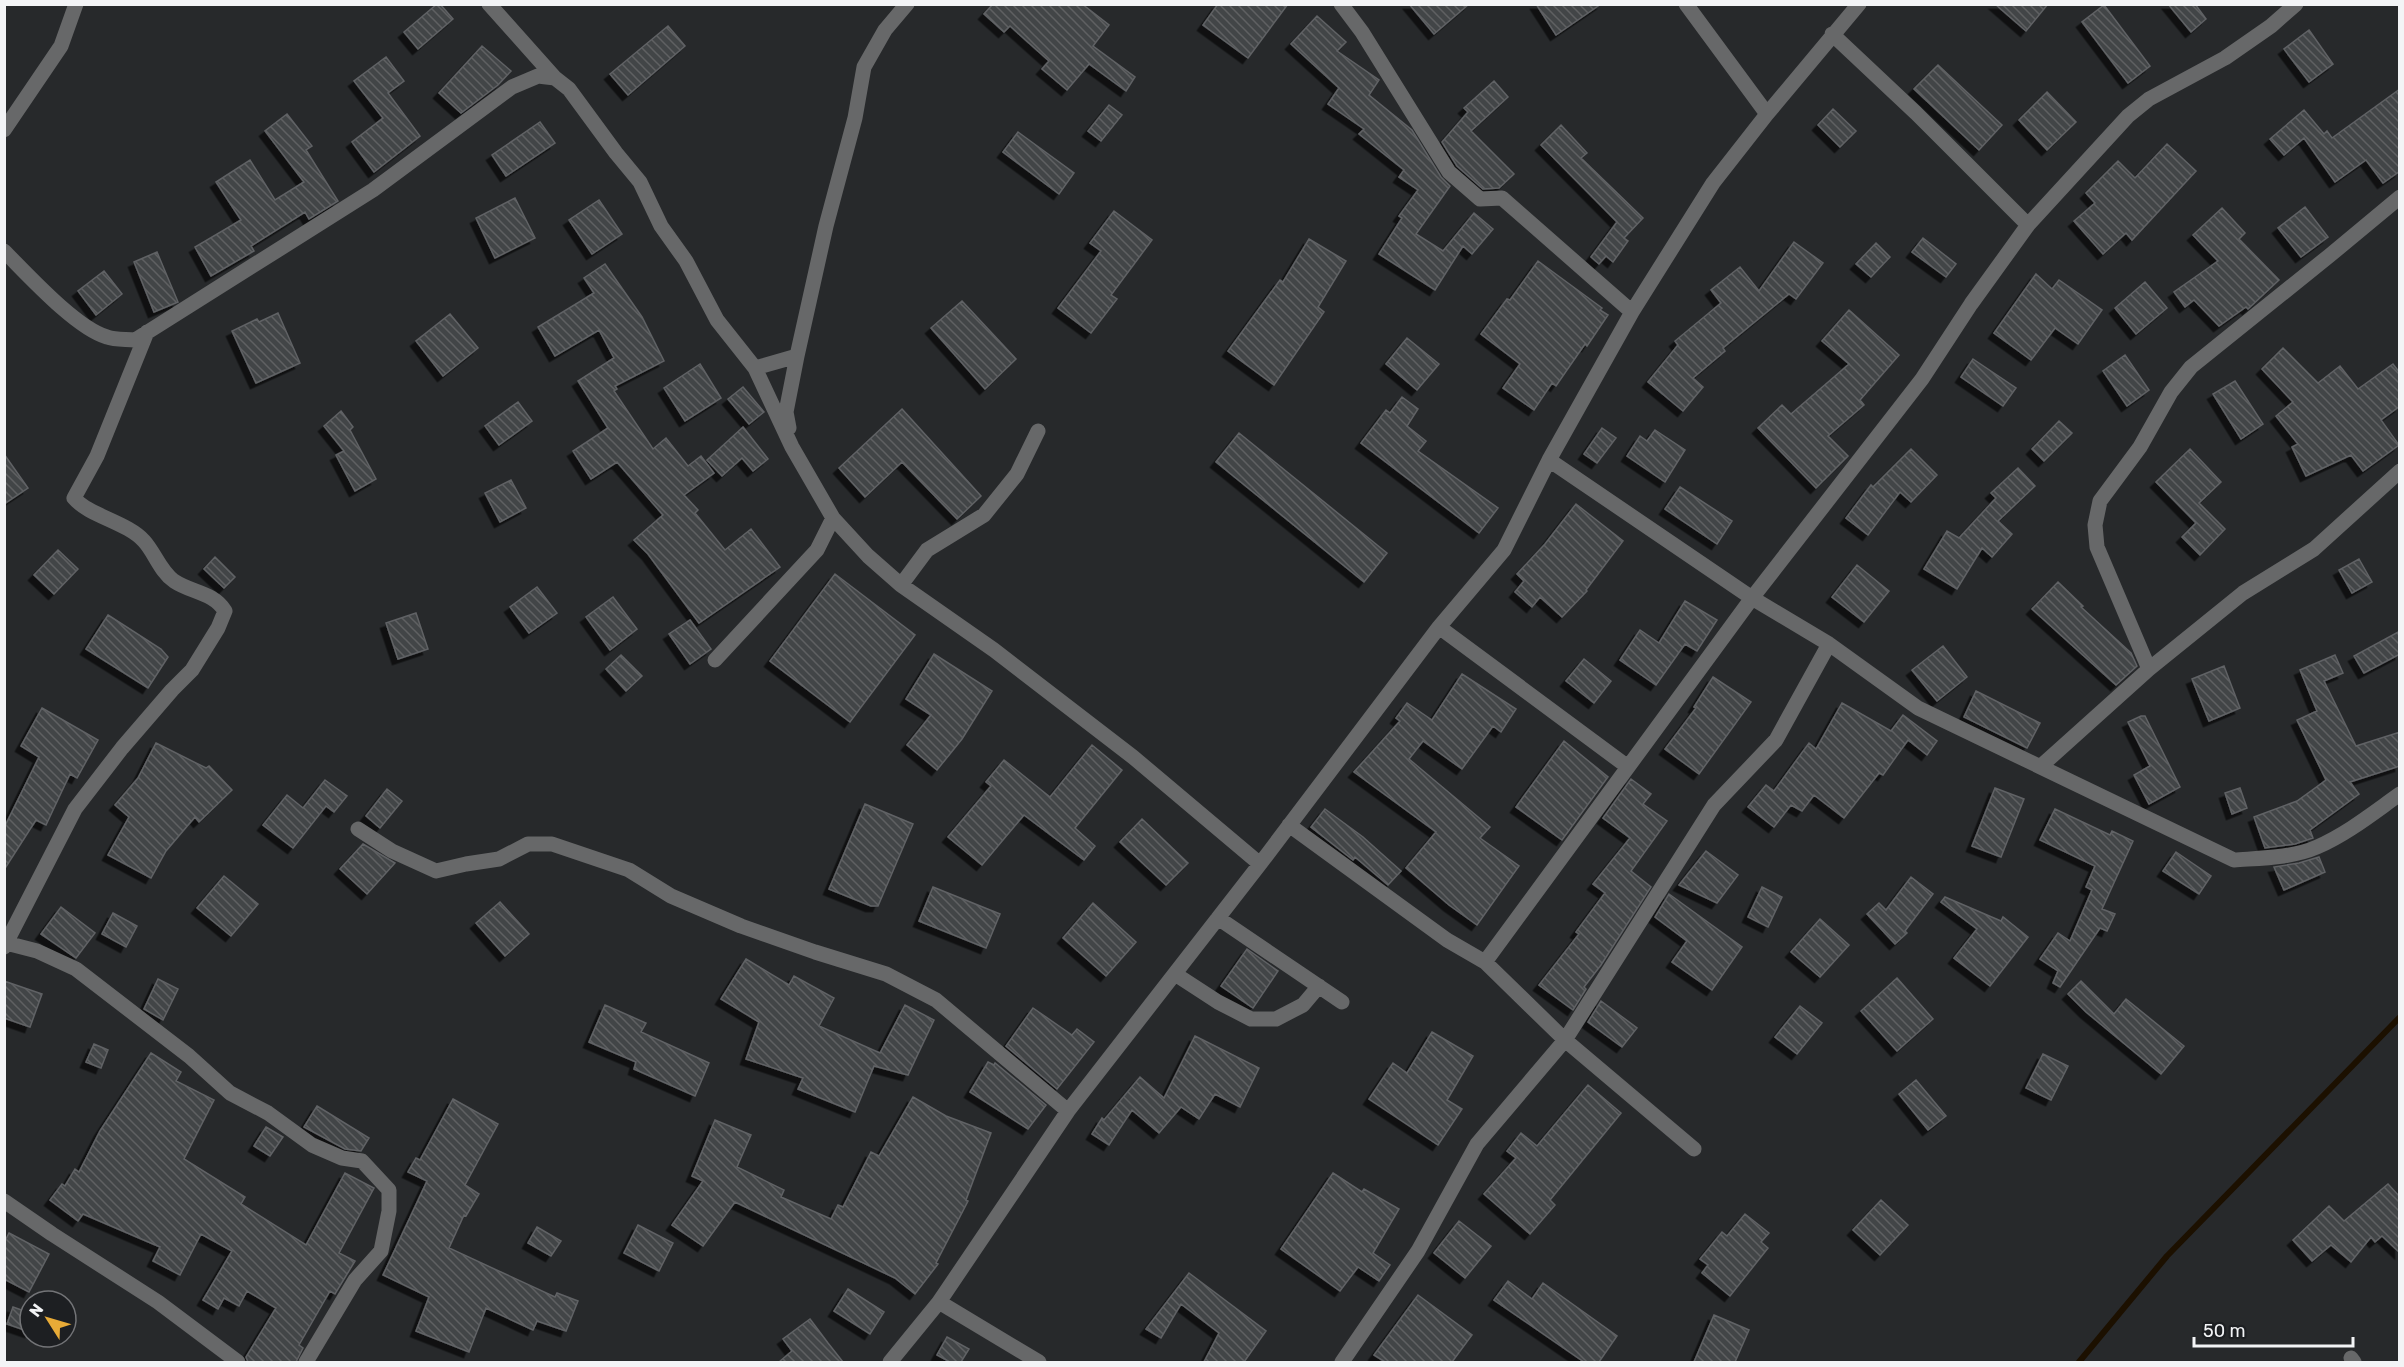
<svg xmlns="http://www.w3.org/2000/svg" width="2404" height="1367" viewBox="0 0 2404 1367" font-family="Rubik,sans-serif">
<style>
.lines{fill:none;stroke-linecap:round;stroke-linejoin:round}
.stream{stroke:#1c1000;stroke-width:6}
.building{fill:url(#building-back-hatch);stroke:#606265;stroke-width:1.5;filter:url(#shadow)}
.minor{stroke:#676869;stroke-width:15}
</style>
<defs>
<pattern id="building-back-hatch" width="6" height="6" patternUnits="userSpaceOnUse" patternTransform="scale(1.5)"><rect width="6" height="6" fill="#424547"/><path d="M-1 5l2 2M0 0l6 6M5-1l2 2" fill="none" stroke="#5e6062"/></pattern>
<filter id="shadow"><feDropShadow dx="-5.5" dy="5.5" stdDeviation="0" flood-color="#0009"/></filter>
</defs>
<rect width="100%" height="100%" fill="#27292b"/>
<g class="lines">
<path class="stream" d="M2079,1362L2167,1256L2400,1017"/>
</g>
<path class="building" d="M437,4H440L453,19L418,49L404,32Z
M993,4H1082L1109,25L1093,46L1135,77L1126,91L1089,64L1067,90L1042,69L1049,61L1010,26L1004,32L984,14Z
M1218,4H1288L1248,58L1203,25Z
M1409,4H1469L1434,34Z
M1536,4H1601L1556,35Z
M1995,4H2048L2026,31Z
M2168,4H2195L2206,19L2191,32Z
M2104,5L2150,66L2128,83L2082,22Z
M1317,16L1346,42L1337,51L1379,80L1369,95L1412,130L1441,177L1450,186L1416,234L1443,251L1474,213L1493,229L1472,254L1463,246L1435,290L1379,254L1402,218L1399,216L1418,190L1399,177L1404,170L1359,134L1364,129L1328,104L1339,88L1291,44Z
M668,26L685,46L628,95L610,74Z
M2309,30L2333,64L2309,82L2284,49Z
M482,46L511,71L498,85L461,113L439,93Z
M386,57L404,81L388,93L420,136L374,172L352,142L383,118L354,81Z
M1938,65L2002,125L1979,150L1914,89Z
M1494,81L1508,97L1471,131L1514,174L1499,188L1483,189L1457,166L1442,142L1468,112L1464,108Z
M2400,89V171L2383,183L2366,160L2335,182L2304,138L2284,155L2270,139L2304,110L2324,134L2327,131L2332,138Z
M2047,92L2076,122L2047,150L2019,120Z
M1109,105L1122,115L1101,141L1088,131Z
M1833,109L1856,131L1840,147L1818,125Z
M287,114L312,146L306,150L338,201L309,219L305,212L251,246L254,251L211,276L195,247L241,220L216,182L250,160L275,200L304,182L265,131Z
M540,122L555,143L506,176L492,155Z
M1561,125L1587,153L1581,158L1643,218L1624,238L1628,241L1613,262L1606,256L1599,264L1591,257L1617,222L1541,145Z
M1018,132L1074,173L1059,194L1003,152Z
M2167,144L2196,171L2132,240L2126,233L2103,254L2074,221L2095,203L2086,193L2118,161L2135,178Z
M515,198L535,238L495,258L476,218Z
M599,200L622,234L592,254L569,220Z
M2305,207L2328,237L2301,257L2278,228Z
M2222,208L2245,233L2239,239L2279,280L2248,309L2246,307L2219,326L2194,300L2185,307L2174,292L2218,261L2193,235Z
M1114,211L1152,240L1111,295L1117,299L1091,333L1058,308L1101,251L1090,243Z
M1923,238L1956,264L1946,277L1912,252Z
M1309,239L1346,261L1318,307L1324,312L1274,385L1228,351L1280,280L1283,282Z
M1794,242L1823,263L1796,299L1789,294L1723,348L1725,351L1693,378L1703,387L1683,411L1648,382L1678,345L1675,341L1721,303L1711,290L1740,267L1759,291Z
M1876,243L1890,257L1871,277L1856,264Z
M157,252L178,302L154,312L134,262Z
M1538,261L1602,308L1600,310L1608,315L1587,346L1585,344L1556,386L1552,383L1534,410L1503,388L1520,364L1481,334L1507,299L1510,300Z
M605,264L642,317L664,361L615,386L617,389L614,391L653,449L666,438L688,466L701,456L714,473L684,495L698,510L695,513L725,550L751,529L780,567L699,623L648,554L634,540L663,515L617,462L591,479L573,451L608,428L578,381L614,358L599,330L555,356L538,327L594,293L584,278Z
M104,271L122,294L96,315L78,291Z
M2036,274L2052,289L2059,280L2102,310L2078,344L2055,328L2031,360L1994,333Z
M2145,282L2167,308L2136,334L2115,308Z
M962,301L1016,359L985,389L931,328Z
M1849,310L1899,355L1860,400L1864,405L1828,436L1848,456L1816,488L1758,428L1782,405L1791,414L1849,364L1822,341Z
M278,313L300,363L256,383L232,331L257,319L259,322Z
M450,314L478,348L443,376L416,341Z
M1407,338L1439,364L1417,390L1386,364Z
M2283,348L2318,383L2340,366L2358,389L2393,364L2400,373V406L2381,420L2399,445L2363,471L2351,455L2306,476L2292,447L2298,444L2276,416L2293,402L2262,369Z
M2125,355L2149,390L2127,406L2103,371Z
M1973,359L2016,388L2003,406L1961,377Z
M700,364L721,398L685,421L664,388Z
M2235,381L2263,424L2241,439L2213,394Z
M743,387L764,412L749,424L728,399Z
M1402,397L1418,409L1407,426L1426,441L1418,451L1498,508L1479,533L1361,443L1386,410L1390,413Z
M518,402L532,421L499,445L485,426Z
M902,409L981,496L957,519L902,462L865,497L839,468Z
M341,411L353,427L350,430L376,479L355,491L336,455L344,451L324,426Z
M2059,421L2072,433L2044,461L2032,449Z
M743,427L768,459L753,471L742,458L722,476L707,460Z
M1602,428L1616,438L1597,463L1584,454Z
M1655,430L1685,450L1665,482L1627,456L1640,436L1647,441Z
M1239,433L1387,553L1364,582L1216,462Z
M1911,449L1937,475L1911,502L1900,492L1868,535L1846,518L1871,485L1873,487Z
M2190,449L2221,482L2199,503L2225,529L2200,555L2182,537L2196,523L2156,482Z
M4,454L28,488L4,504Z
M2018,468L2035,486L1998,521L2012,534L1992,557L1982,548L1957,589L1924,569L1947,531L1959,538L1996,498L1991,493Z
M511,480L526,508L500,522L485,493Z
M1680,487L1732,521L1717,544L1665,509Z
M1576,504L1623,541L1586,590L1587,591L1562,617L1540,597L1532,607L1515,592L1524,581L1517,574L1545,544Z
M58,550L78,569L54,594L34,575Z
M215,557L235,577L224,588L204,569Z
M2359,559L2372,582L2352,593L2339,570Z
M1857,565L1889,591L1864,622L1832,597Z
M835,574L915,635L850,722L770,661Z
M2058,582L2083,606L2081,607L2131,653L2137,666L2116,685L2032,609Z
M537,587L557,613L529,633L510,607Z
M613,597L637,629L610,650L586,617Z
M1685,601L1717,620L1697,651L1685,644L1656,685L1620,660L1640,630L1659,643Z
M416,613L428,649L398,659L386,623Z
M108,615L161,649L168,657L148,688L86,649Z
M690,620L711,649L690,664L669,634Z
M2400,631V654L2364,673L2354,656Z
M1943,646L1967,677L1937,701L1912,670Z
M934,654L992,691L962,739L937,770L907,745L931,715L906,699Z
M621,655L642,676L626,691L606,669Z
M2335,655L2343,673L2324,681L2356,746L2400,732V766L2350,782L2359,794L2310,830L2313,838L2295,844L2265,848L2254,817L2297,801L2326,780L2297,720L2317,711L2300,670Z
M1584,659L1611,681L1594,703L1566,681Z
M2224,666L2240,708L2209,721L2192,679Z
M1462,674L1516,709L1501,732L1493,726L1462,769L1423,741L1409,759L1490,827L1480,838L1519,866L1477,925L1449,905L1406,868L1436,832L1354,772L1400,721L1396,718L1407,703L1432,720Z
M1713,677L1751,702L1699,774L1665,749L1696,708L1694,707Z
M1976,691L2040,723L2027,748L1964,717Z
M1842,703L1891,731L1903,715L1937,741L1927,755L1908,740L1883,775L1879,773L1844,818L1814,795L1802,811L1791,805L1774,827L1748,807L1766,785L1774,791L1809,743L1816,749Z
M42,708L98,740L77,778L70,774L46,825L36,820L4,870V828L39,757L21,746Z
M2141,716H2145L2180,787L2149,804L2134,775L2150,766L2128,722Z
M1564,741L1608,777L1562,840L1516,807Z
M156,743L206,768L209,766L232,790L199,822L195,817L166,851L151,878L108,855L129,817L115,805L138,778Z
M1092,745L1122,770L1075,828L1095,846L1084,860L1024,815L982,865L948,837L991,786L986,782L1004,760L1050,797Z
M1631,779L1651,794L1643,804L1667,821L1631,871L1651,887L1601,965L1584,987L1586,989L1573,1010L1539,985L1579,934L1576,932L1605,893L1593,884L1630,838L1603,818Z
M325,780L347,796L334,812L326,806L293,848L263,825L287,795L303,808Z
M1995,788L2024,799L2001,857L1972,846Z
M2240,788L2247,808L2232,814L2225,793Z
M387,789L402,801L380,828L366,816Z
M865,804L913,824L878,906H871L829,889Z
M1325,809L1363,837L1401,871L1388,885L1355,857L1353,860L1311,827Z
M2055,809L2110,835L2112,831L2133,841L2102,909L2115,914L2107,931L2100,928L2060,987L2053,983L2058,971L2040,959L2058,933L2070,941L2092,890L2086,887L2095,866L2040,840Z
M1142,819L1188,863L1166,885L1120,842Z
M363,844L395,863L367,894L340,869Z
M1706,851L1738,875L1717,903L1679,885Z
M2176,852L2211,876L2199,894L2163,871Z
M2319,857L2325,872L2284,890L2274,867L2299,863Z
M224,876L258,904L231,936L197,908Z
M1911,877L1933,894L1905,931L1907,933L1895,944L1867,914L1879,903L1886,910Z
M933,887L1000,914L986,948L919,921Z
M1762,887L1782,897L1768,927L1748,917Z
M1669,894L1742,947L1712,990L1672,962L1687,941L1655,917Z
M1945,897L2001,921L2003,917L2028,937L1990,986L1954,958L1977,929L1941,902Z
M500,902L529,934L505,956L476,923Z
M1093,903L1136,942L1106,976L1063,938Z
M61,907L95,933L76,958L41,934Z
M113,913L137,926L126,947L102,934Z
M1820,919L1849,945L1820,977L1791,952Z
M1247,949L1278,971L1253,1008L1221,986Z
M746,959L789,985L794,976L834,998L819,1026L880,1053L905,1005L934,1020L908,1075L874,1066L855,1112L798,1089L803,1078L746,1059L759,1022L721,999Z
M1897,978L1933,1019L1897,1051L1861,1011Z
M158,979L178,989L163,1020L144,1009Z
M4,981L42,994L30,1027L4,1018Z
M2081,981L2114,1014L2126,999L2184,1046L2161,1074L2086,1012L2068,994Z
M1601,1001L1637,1028L1622,1047L1588,1022Z
M605,1005L646,1023L641,1032L709,1063L695,1096L634,1069L636,1062L589,1042Z
M1800,1006L1822,1023L1797,1054L1775,1037Z
M1033,1008L1072,1035L1077,1029L1094,1042L1057,1089L1006,1046Z
M1432,1032L1473,1056L1447,1100L1462,1109L1438,1145L1369,1099L1393,1063L1407,1073Z
M1195,1036L1259,1068L1240,1107L1215,1094L1199,1119L1181,1107L1159,1133L1132,1110L1109,1145L1092,1134L1102,1118L1104,1120L1140,1077L1164,1098Z
M94,1044L108,1050L101,1068L86,1062Z
M151,1053L181,1072L176,1081L214,1100L184,1159L245,1197L241,1204L306,1245L345,1173L374,1188L339,1253L355,1261L335,1294L330,1291L299,1345L303,1348L296,1362H248L246,1357L276,1308L247,1291L239,1306L224,1298L218,1309L203,1300L232,1251L201,1234L180,1275L153,1261L160,1247L83,1214L78,1221L50,1200L62,1184L65,1186L75,1169L79,1172L100,1131Z
M2043,1054L2068,1066L2051,1100L2026,1088Z
M988,1062L994,1065L995,1063L1046,1105L1028,1129L970,1092Z
M1916,1080L1946,1116L1928,1130L1899,1094Z
M1588,1085L1621,1113L1550,1200L1555,1205L1530,1234L1484,1194L1516,1158L1507,1151L1521,1133L1537,1146Z
M913,1097L946,1116L991,1133L966,1200L968,1201L936,1263L938,1264L915,1294L895,1278L735,1202L703,1246L672,1225L703,1181L692,1176L715,1120L751,1135L737,1167L784,1190L781,1197L831,1219L838,1205L843,1207L871,1152L879,1156Z
M453,1099L498,1124L465,1185L479,1194L466,1216L464,1215L449,1248L555,1297L557,1293L578,1301L566,1331L537,1321L533,1330L486,1308L469,1352L416,1331L429,1297L383,1275L427,1181L408,1172L416,1158L420,1160Z
M317,1106L369,1138L361,1151L345,1149L304,1127Z
M266,1127L283,1137L270,1156L254,1146Z
M1333,1173L1362,1192L1364,1189L1399,1209L1373,1253L1390,1265L1379,1281L1358,1267L1340,1291L1281,1249Z
M2388,1184L2400,1197V1253L2382,1236L2375,1242L2371,1237L2351,1262L2331,1245L2312,1261L2293,1240L2329,1206L2344,1221Z
M1881,1200L1908,1225L1880,1255L1853,1230Z
M1745,1214L1769,1233L1761,1242L1768,1248L1730,1296L1702,1273L1708,1265L1700,1259L1722,1232L1727,1236Z
M1459,1221L1491,1246L1465,1278L1434,1253Z
M638,1225L673,1243L659,1271L624,1253Z
M537,1227L561,1241L551,1256L528,1243Z
M9,1233L49,1254L29,1292L4,1279V1243Z
M1189,1273L1266,1331L1244,1362H1204L1219,1333L1181,1304L1161,1338L1146,1329Z
M1508,1281L1532,1299L1543,1283L1617,1336L1599,1362H1584L1494,1300Z
M848,1289L884,1312L870,1334L834,1311Z
M1418,1295L1472,1335L1452,1362H1385L1374,1355Z
M13,1307L30,1313V1332L7,1324Z
M1714,1315L1749,1330L1735,1362H1694Z
M810,1319L828,1343L843,1362H779L792,1351L783,1339Z
M947,1337L969,1349L961,1362H950L937,1355Z"/>
<g class="lines">
<path class="minor" d="M489,4L555,78L569,89L616,153L640,182L661,226L686,261L717,320L755,368L792,447L833,518L868,556L901,585L994,650L1133,757L1260,864
M1341,4L1362,32L1449,172L1480,199L1502,198L1632,312
M1686,4L1767,114
M1832,34L1916,113L2028,225
M4,130L61,46L76,4
M4,251C28,275 76,328 107,337C115,340 126,339 135,340L373,190L512,87L538,76L555,78
M755,368L797,356
M789,428L786,412L797,356L826,226L855,118L864,67L885,30L907,4
M1549,460L1752,598L1829,644L1918,708L2234,860C2261,858 2292,858 2317,847C2347,834 2373,813 2400,794
M901,585L927,550L984,515L1017,474L1038,431
M1439,627L1628,767
M715,660L817,550L833,518
M2149,669L2097,547L2095,525L2100,501L2140,447L2171,392L2191,367L2329,256L2400,197
M2041,766L2149,669L2243,593L2314,549L2400,471
M1289,825L1447,940L1485,962L1565,1040L1694,1149
M358,829L392,851L436,871L466,864L499,859L528,844H552L629,870L671,896L741,926L815,952L886,974L936,1000L1068,1111
M1218,918L1342,1002
M6,943L37,951L76,969L189,1056L230,1093L268,1113L312,1145L342,1158L362,1161L389,1190V1211L381,1251L355,1280L306,1362
M4,947L75,809L122,748L172,690L192,670L218,628L225,611C213,592 192,593 174,581C160,571 155,553 144,541C127,522 89,516 74,498L97,456L147,332
M1485,962L1752,598L1922,379L1971,304L2028,225L2128,116L2149,99L2225,58L2271,26L2296,4
M1175,974L1218,1002L1251,1019H1276L1303,1005L1319,986
M4,1201L52,1234L158,1302L238,1362
M939,1302L1039,1362
M2351,1358L2354,1362
M890,1362L939,1302L1068,1111L1260,864L1439,627L1504,550L1549,460L1632,312L1713,183L1767,114L1859,4
M1342,1362L1418,1251L1477,1144L1565,1040L1714,805L1776,740L1829,644"/>
</g>
<rect width="2404" height="1367" fill="none" stroke="#f3f4f6" stroke-width="12"/>
<g transform="translate(48 1319) rotate(307)"><circle r="28" fill="#1d1f22" stroke="#737477" stroke-width="1.5"/>
<path d="M0-4.5L10 22L0 15L-10 22Z" fill="#e8ab37"/>
<text y="-9" font-size="16" font-weight="bold" text-anchor="middle" fill="#f3f4f6">N</text>
</g>
<path d="M2194 1337v9h159v-9" fill="none" stroke="#f3f4f6" stroke-width="3"/>
<text x="2203" y="1337" font-size="18" fill="#f3f4f6" stroke="#1d1f22" stroke-width="4.5" paint-order="stroke">50 m</text>
</svg>
